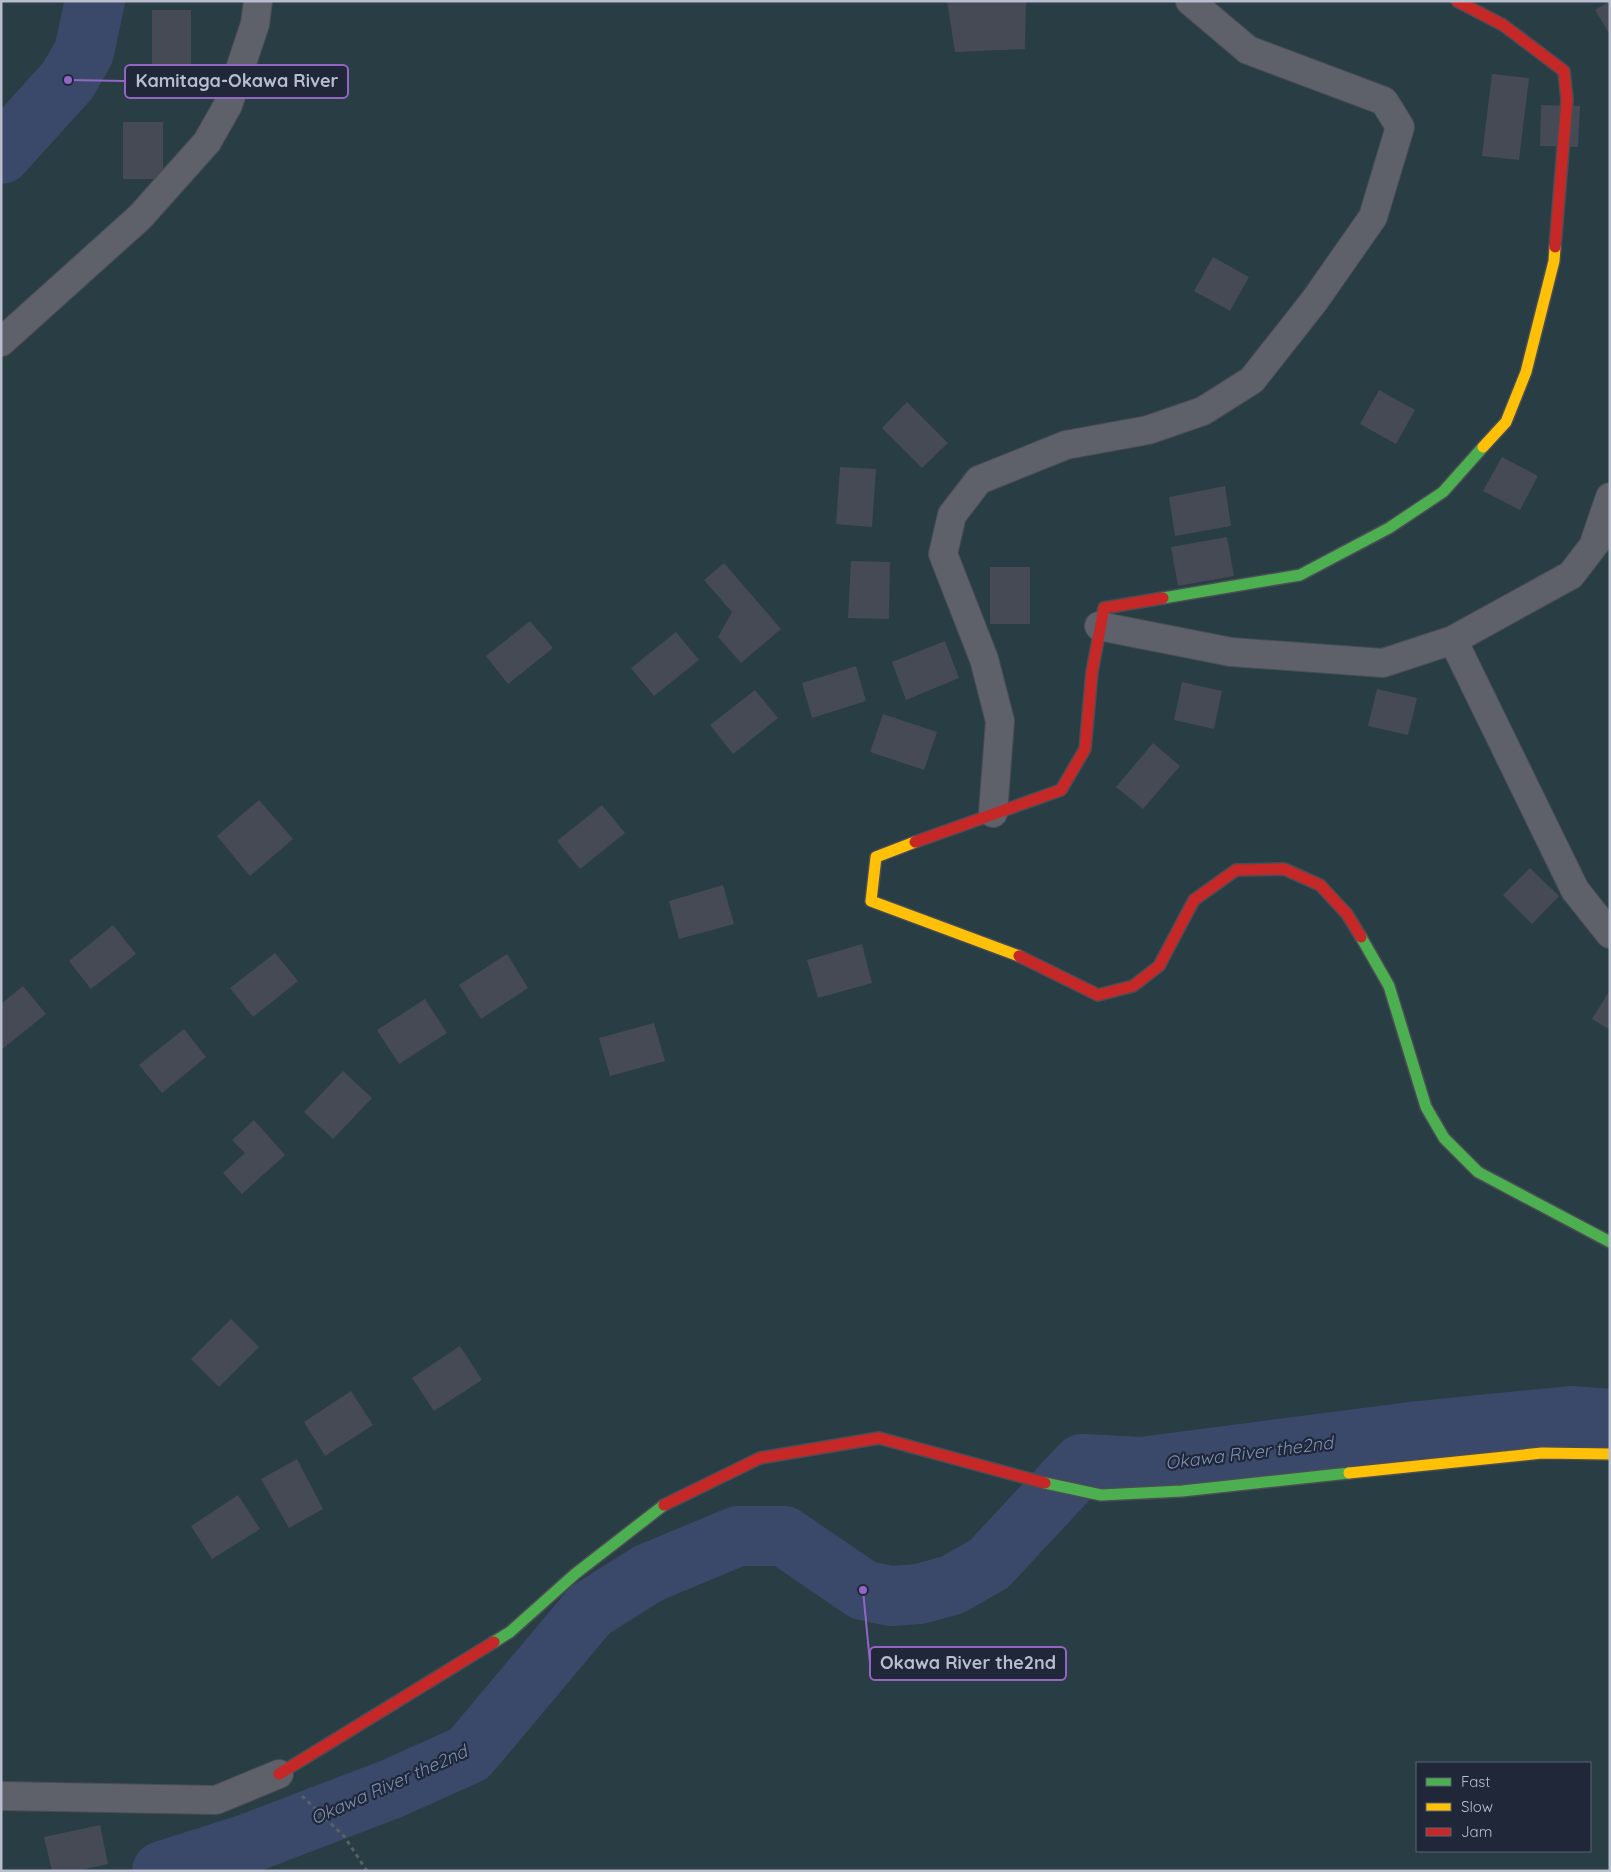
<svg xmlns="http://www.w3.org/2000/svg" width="1611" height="1872" viewBox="0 0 1611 1872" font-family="Quicksand,sans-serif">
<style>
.green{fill:#293d44;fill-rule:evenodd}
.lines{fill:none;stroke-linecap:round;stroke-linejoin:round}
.river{stroke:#3a4969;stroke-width:60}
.building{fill:#464a54}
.street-casing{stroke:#4a4d55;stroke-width:30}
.fast-casing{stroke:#4a4d55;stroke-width:14}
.slow-casing{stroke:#4a4d55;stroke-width:14}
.jam-casing{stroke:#4a4d55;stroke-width:14}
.path{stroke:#5a6067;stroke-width:3;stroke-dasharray:4 4;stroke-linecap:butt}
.street{stroke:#5e616a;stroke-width:28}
.fast{stroke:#4caf50;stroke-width:11}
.slow{stroke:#ffc107;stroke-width:11}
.jam{stroke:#c62828;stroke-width:11}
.labels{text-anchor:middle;stroke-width:4.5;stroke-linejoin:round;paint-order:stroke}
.water-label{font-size:18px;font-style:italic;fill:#7e90b5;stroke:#1f2739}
.leader{fill:none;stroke:#9366c5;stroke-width:2}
.callout-dot{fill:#9366c5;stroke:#1f2739;stroke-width:2}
.callout{fill:#1f2739;stroke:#9366c5;stroke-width:2}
.callout-label{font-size:18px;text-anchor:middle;font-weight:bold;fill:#b8becd}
</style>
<rect width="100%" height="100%" fill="#2d323d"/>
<path class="green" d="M1,1H1610V1871H1ZM1417,1763H1590V1851H1417Z"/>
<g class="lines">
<path class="river" d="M1,154L68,80L84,52L95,1
M162,1871L247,1844L391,1789L469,1754L590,1610L649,1573L738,1536H784L863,1590L890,1596L919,1594L952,1585L989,1564L1082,1464L1141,1467L1419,1431L1571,1416L1610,1419"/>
</g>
<path class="building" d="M947,1H1026L1025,49L955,52Z
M1610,1V35L1595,10Z
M152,10H191V67H152Z
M1492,74L1529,78L1519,160L1482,156Z
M1541,105L1580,106L1578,147L1540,146Z
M123,122H163V179H123Z
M1213,257L1249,277L1230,311L1194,291Z
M1379,390L1415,410L1396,444L1360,424Z
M907,402L948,443L922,468L882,428Z
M1502,457L1538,476L1520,510L1483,491Z
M840,467L876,469L872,527L836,524Z
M1225,486L1231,526L1175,536L1169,497Z
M1227,537L1234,576L1178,586L1171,547Z
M851,561L890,562L889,619L848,618Z
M724,563L781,629L741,663L718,637L732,612L704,580Z
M990,567H1030V624H990Z
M530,621L553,648L508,684L486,656Z
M676,632L699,660L654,696L631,668Z
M945,641L959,678L906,700L892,662Z
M856,666L866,701L812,718L802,683Z
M1182,682L1222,691L1214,729L1174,720Z
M1377,689L1417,698L1408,735L1368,726Z
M755,690L778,718L733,754L710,725Z
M883,714L937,732L924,770L870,752Z
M1153,743L1180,766L1143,809L1116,787Z
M259,800L293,839L250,876L217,836Z
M602,805L625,833L580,869L557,841Z
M1530,868L1559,896L1532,924L1503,895Z
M723,885L734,924L679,939L669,901Z
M113,925L136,954L91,989L69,961Z
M862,944L872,983L818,998L807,960Z
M275,953L298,981L253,1017L230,988Z
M507,954L528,988L481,1019L459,985Z
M23,986L46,1014L1,1050V1004Z
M1610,990V1030L1592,1019Z
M425,999L447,1033L399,1064L377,1030Z
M654,1023L665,1061L610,1076L599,1038Z
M184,1029L206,1057L162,1093L139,1065Z
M343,1071L372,1098L333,1139L304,1112Z
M254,1120L285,1155L242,1194L223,1173L245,1153L232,1140Z
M231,1319L259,1347L219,1387L191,1359Z
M460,1346L482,1380L434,1411L412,1378Z
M351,1391L373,1425L325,1456L304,1422Z
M297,1459L323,1509L289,1528L261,1479Z
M238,1495L260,1529L212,1559L191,1526Z
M100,1825L108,1864L76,1871H52L44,1837Z"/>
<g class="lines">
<defs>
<path id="street" d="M1,342L140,217L207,142L228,105L255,24L258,1
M1595,541L1610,497
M1099,626L1231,652L1383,663L1453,640L1571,575L1610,524
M1453,640L1575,890L1610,934
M993,813L1000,721L984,659L943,554L952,515L979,480L1066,445L1148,430L1203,411L1252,380L1315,300L1373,217L1400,127L1384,101L1248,50L1190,1
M1,1796L216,1800L279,1774"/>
<path id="fast" d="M1163,598L1300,575L1389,528L1443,492L1483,447
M1361,937L1389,986L1426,1107L1444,1138L1478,1172L1610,1242
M1045,1483L1101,1495L1182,1491L1349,1473
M494,1642L510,1632L575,1574L664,1505"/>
<path id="slow" d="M1483,447L1506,422L1526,372L1554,261L1555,247
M915,842L876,857L871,901L1019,956
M1349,1473L1542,1453L1610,1454"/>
<path id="jam" d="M1457,1L1503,25L1564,71L1567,100L1555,247
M915,842L1061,790L1085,749L1092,672L1104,608L1163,598
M1019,956L1098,995L1133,986L1159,966L1194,900L1236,870L1284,869L1320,885L1347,914L1361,937
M664,1505L760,1458L879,1438L1045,1483
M279,1774L494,1642"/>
</defs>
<use href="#street" class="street-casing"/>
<use href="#fast" class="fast-casing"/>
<use href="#slow" class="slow-casing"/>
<use href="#jam" class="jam-casing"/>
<path class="path" d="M302,1796L344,1836L367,1871"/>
<use href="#street" class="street"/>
<use href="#fast" class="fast"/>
<use href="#slow" class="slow"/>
<use href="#jam" class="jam"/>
</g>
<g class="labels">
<g class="water-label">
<text transform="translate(1249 1453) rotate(-7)" y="6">Okawa River the2nd</text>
<text transform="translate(389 1785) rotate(-24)" y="6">Okawa River the2nd</text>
</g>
</g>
<path class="leader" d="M68 80L125 81M863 1590L870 1663"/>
<g class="callout-dot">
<circle cx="68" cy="80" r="5"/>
<circle cx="863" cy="1590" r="5"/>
</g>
<g class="callout">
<rect x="125" y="65" width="223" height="33" rx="5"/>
<rect x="870" y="1647" width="196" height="33" rx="5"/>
</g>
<g class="callout-label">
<text x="237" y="87">Kamitaga-Okawa River</text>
<text x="968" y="1669">Okawa River the2nd</text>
</g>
<rect width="1611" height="1872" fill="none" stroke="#b8becd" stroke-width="5"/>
<rect x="1416" y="1762" width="175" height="90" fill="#1f2739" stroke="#5c6374"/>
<rect x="1426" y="1778" width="25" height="8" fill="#4caf50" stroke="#5c6374"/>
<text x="1461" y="1787" font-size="15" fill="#b8becd">Fast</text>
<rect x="1426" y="1803" width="25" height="8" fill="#ffc107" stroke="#5c6374"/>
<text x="1461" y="1812" font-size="15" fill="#b8becd">Slow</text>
<rect x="1426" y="1828" width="25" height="8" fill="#c62828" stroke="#5c6374"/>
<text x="1461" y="1837" font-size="15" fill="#b8becd">Jam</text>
</svg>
